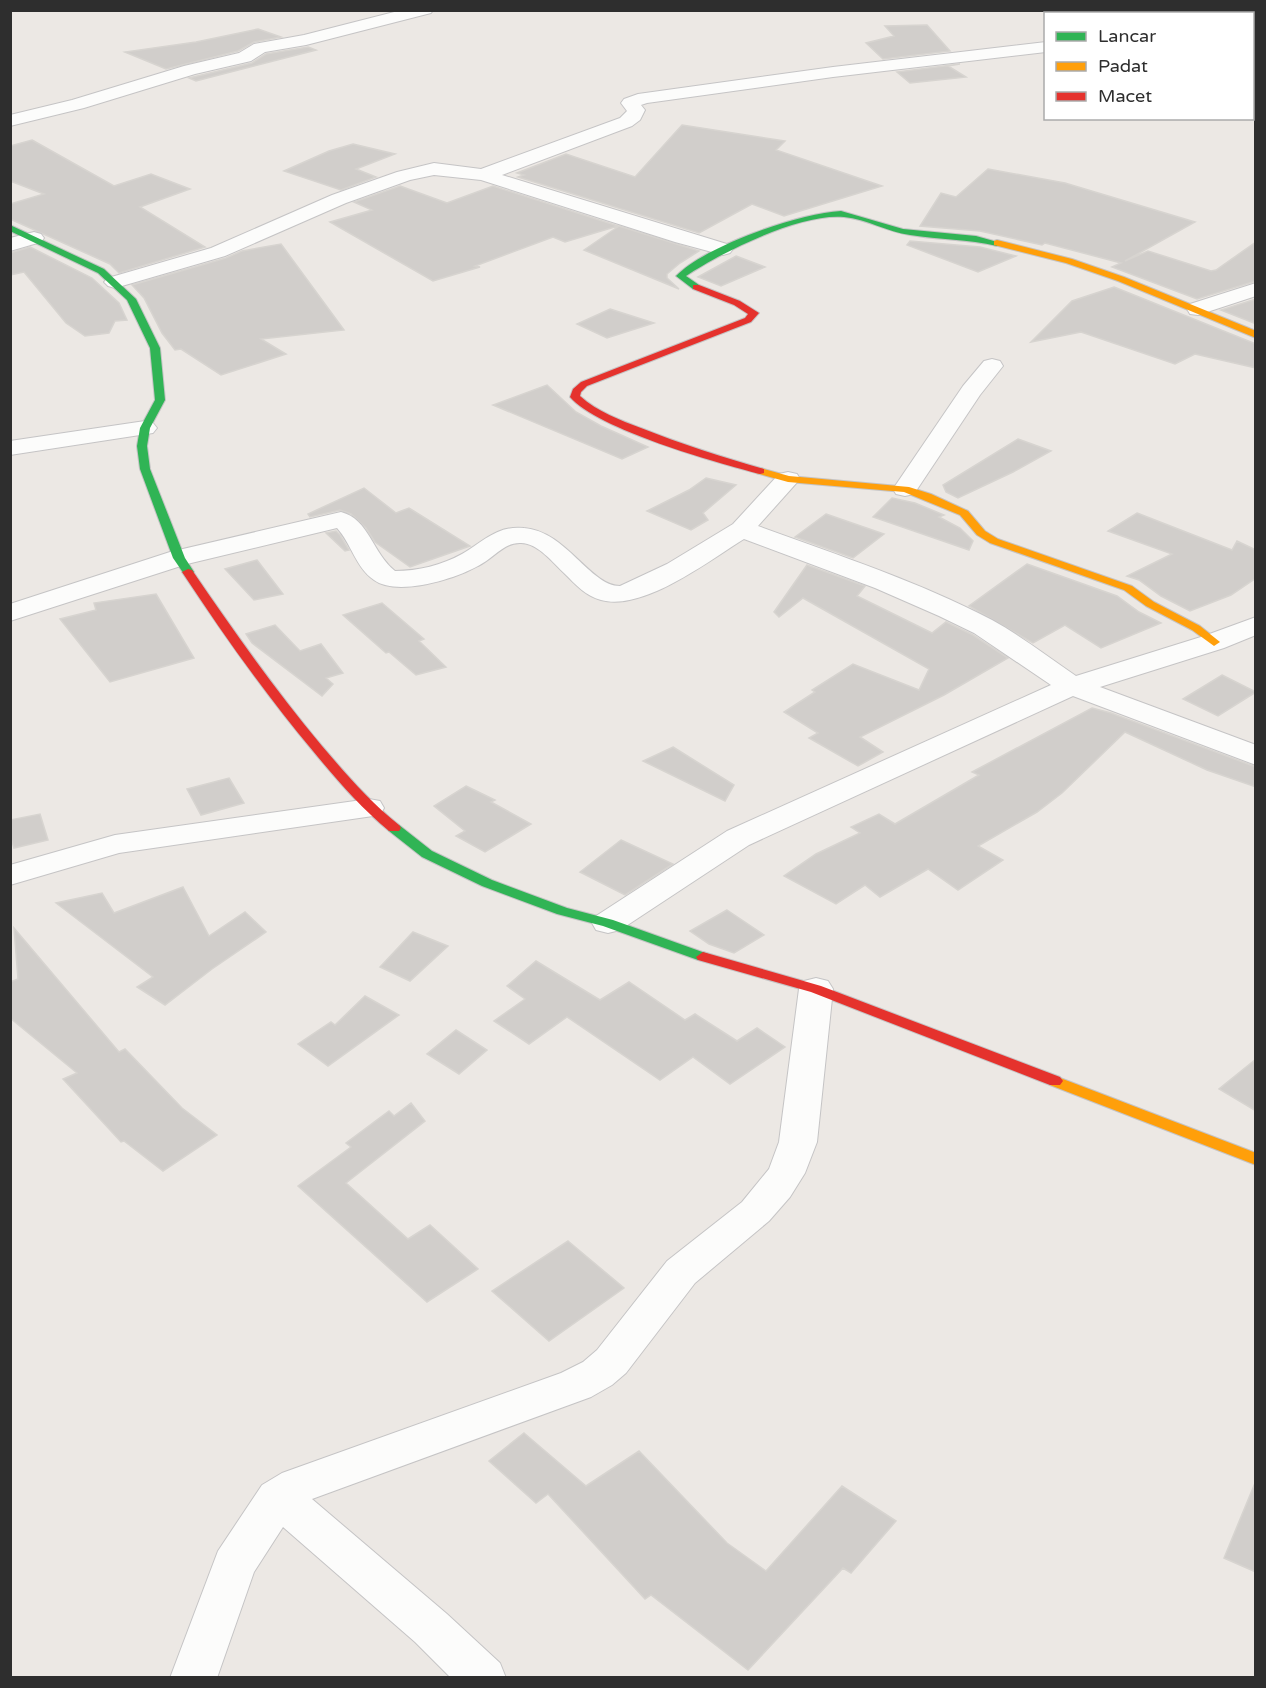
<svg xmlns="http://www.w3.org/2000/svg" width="1266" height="1688" viewBox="0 0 1266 1688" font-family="'Varela Round',sans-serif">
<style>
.building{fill:#d1cecb;stroke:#d7d4d0;stroke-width:1.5}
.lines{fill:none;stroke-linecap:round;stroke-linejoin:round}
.street-casing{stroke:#c5c4c5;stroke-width:2}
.fast-casing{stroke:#c5c4c5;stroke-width:2}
.slow-casing{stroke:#c5c4c5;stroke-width:2}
.jam-casing{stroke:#c5c4c5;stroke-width:2}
.street{fill:#fcfcfb;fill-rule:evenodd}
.fast{fill:#30b455;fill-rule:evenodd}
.slow{fill:#ff9f0a;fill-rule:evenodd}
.jam{fill:#e5322d;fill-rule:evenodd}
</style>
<rect width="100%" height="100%" fill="#ece8e4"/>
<path class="building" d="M927,25L950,51L883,59L866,43L894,36L885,26Z
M258,29L281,37L254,42L238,51L166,69L125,52L196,42Z
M308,47L316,50L196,81L189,78L252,63L266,54Z
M960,64L948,66L966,77L910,83L897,72Z
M682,125L785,141L776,150L882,186L784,216L752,204L699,233L518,177L524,175L517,173L566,154L635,177Z
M32,140L114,186L151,174L190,189L140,207L205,247L119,273L110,264L10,219V204L44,194L10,181V146Z
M353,144L395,154L356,169L376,177L341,190L284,171L329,151Z
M988,169L1065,183L1195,222L1125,261L1148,251L1211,271L1216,270L1256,242V281L1197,299L1112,267L1121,263L1045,243L1042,245L980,231L920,226L941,193L956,197Z
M400,186L447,203L493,186L618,226L565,242L553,237L475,266L480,267L433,281L330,222L372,210L354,202Z
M619,226L699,251L680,263L667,274V278L679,289L584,250Z
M910,241L980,247L1016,256L978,272L907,245Z
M281,244L344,330L261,339L286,354L221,375L181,349L175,350L162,333L144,298L132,285L226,258L242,251Z
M30,247L92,278L119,303L127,320L115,321L109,333L85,336L66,323L24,272L10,275V253Z
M736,256L765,267L721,286L698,277Z
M1114,287L1256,344V368L1195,354L1175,364L1081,332L1031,342L1072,301Z
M1256,299V324L1221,310Z
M610,309L654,323L607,338L577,324Z
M547,385L576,412L601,426L648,447L622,459L493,405Z
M1018,439L1051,451L1013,472L958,498L946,492L943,485Z
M706,478L736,485L703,513L708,520L691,530L647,511L689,490Z
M364,488L396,513L409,508L470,546L410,567L375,542L366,528L351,514L340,510L310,517L308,514Z
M892,498L915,503L944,515L939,517L960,528L973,541L969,550L873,517Z
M1137,513L1232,550L1237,541L1256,550V578L1231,595L1190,611L1161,596L1139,580L1127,576L1172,554L1108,531Z
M826,514L884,534L853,558L795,537Z
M336,531L340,535L349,550L345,551L326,533Z
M257,560L283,594L254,600L225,569Z
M1027,564L1117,596L1139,612L1161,623L1101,648L1065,625L1033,643L969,606Z
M807,565L865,586L857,596L932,633L946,622L973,635L1008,658L944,695L860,737L883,752L858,766L809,738L818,733L784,712L815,692L812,690L853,664L919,690L929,669L803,598L779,617L774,612Z
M156,594L194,658L110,682L60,619L96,610L94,603Z
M382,603L424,639L419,641L446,667L416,675L389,652L386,653L343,615Z
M275,625L300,651L321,644L343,673L326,678L333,684L322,696L252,643L246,634Z
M1222,675L1256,692L1218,716L1183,699Z
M1092,708L1111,713L1256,767V787L1207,770L1125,732L1062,793L1037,812L978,846L1003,860L958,890L928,869L880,897L865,885L836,904L784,876L816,854L860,833L851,827L879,814L895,824L979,775L972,772Z
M673,747L734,785L725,801L643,761Z
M229,778L244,803L201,815L187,789Z
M466,786L495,800L491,802L531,824L485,852L456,836L465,831L434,806Z
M40,814L48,840L14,848L10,835V820Z
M621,840L673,864L625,895L580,872Z
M183,887L209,936L245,912L266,932L212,969L165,1005L137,987L153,977L56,903L102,893L114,913Z
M727,910L764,935L734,953L709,944L690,931Z
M14,928L119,1052L125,1049L182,1108L217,1135L163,1171L124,1141L121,1142L63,1079L77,1073L10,1018V982L18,979Z
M413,932L448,946L410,981L380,967Z
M536,961L600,1000L629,982L685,1020L695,1014L737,1041L757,1028L785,1047L730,1084L693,1057L660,1080L567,1017L529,1044L494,1021L525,999L507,986Z
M365,996L399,1015L328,1066L298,1044L331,1022L335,1025Z
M456,1030L487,1050L459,1074L427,1054Z
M1256,1059V1111L1219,1089Z
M411,1103L425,1121L346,1183L408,1239L430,1225L478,1269L427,1302L298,1186L351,1147L346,1143L389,1111L394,1116Z
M568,1241L624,1288L549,1341L492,1291Z
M524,1433L586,1486L639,1451L727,1543L766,1571L842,1486L896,1521L851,1573L843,1568L748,1670L651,1595L645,1599L548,1494L536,1503L489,1461Z
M1255,1483H1256V1572L1224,1558Z"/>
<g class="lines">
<defs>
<path id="street" d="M402,10H433L431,13L306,45L265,52L251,61L195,74L84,108L10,126V115L72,100L184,66L239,53L254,44L304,35Z
M1256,22V32L1252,33V23Z
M1046,42V52L833,77L647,103L641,105L645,110L640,120L632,126L502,175L730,245L733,249L730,253L723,255L675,242L481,180L434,175L410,180L346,203L225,256L115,288L108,286L104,282L108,278L211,248L332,195L397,172L434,163L481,169L620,118L627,111L621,103L624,99L638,94L833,67Z
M34,232L41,234L44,238L41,242L10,251V238Z
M1256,283V296L1198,315L1190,314L1187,309L1190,304Z
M992,359L1000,361L1003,366L980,395L914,494L905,496L896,494L893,489L963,386L984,361Z
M145,421L153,423L157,428L153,433L10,455V441Z
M788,472L797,474L800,479L758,526C837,555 918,581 992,620C1021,636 1048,657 1076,676L1204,636L1256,617V635L1224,648L1100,687L1256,745V765L1073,696L749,845L620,930L608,933L596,930L592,923L596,916L727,831L1051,685L974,633L939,616L875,588L744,539C710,560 643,612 601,600C586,596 576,585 565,574C553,563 538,543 521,543C504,542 493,559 478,566C455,579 397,597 374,580C356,568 351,543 337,528L187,564L10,621V604L170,552L341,512C369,519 373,554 395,571C418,571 442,565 462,554C483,542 497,525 524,528C566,531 590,586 620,586L667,564L733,524L779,474Z
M369,799L380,801L384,808L380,815L119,853L10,885V865L115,835Z
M816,978L828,981L833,989L817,1142L805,1173L790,1197L769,1221L695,1283L626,1373L612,1385L591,1397L312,1499L447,1614L500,1663L506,1678H451L415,1642L283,1527L254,1572L217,1678H170L218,1551L262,1485L282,1473L561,1373L583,1362L597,1350L667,1261L742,1202L769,1169L779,1142L799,989L804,981Z"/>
<path id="fast" d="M841,211L903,229L976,236L1001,243L997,246C968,239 939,240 910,235C887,232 867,219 844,217C800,213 722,252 686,276L699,285V289H693L676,276C707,245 797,214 841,211Z
M10,225L104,269L136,299L160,348L165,400L150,428L147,446L150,469L185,558L194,572L192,574H184L173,558L140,469L137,446L140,428L155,400L150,348L127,300L98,273L10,231Z
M394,824L399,825L432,851L492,880L567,908L613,920L708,954L710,957L708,960H698L603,926L557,914L482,886L422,857L389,831L387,828Z"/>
<path id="slow" d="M997,240L1072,259L1124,277L1256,331V338L1118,281L1066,263L994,245V241Z
M760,468L789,476L909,487L931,494L968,511L985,531L998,539L1132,586L1154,602L1200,626L1220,642L1214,646L1192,630L1146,606L1124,590L990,543L977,535L960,515L904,492L788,482L756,473L755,471Z
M1055,1076L1256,1153V1165L1050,1085L1047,1081L1050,1077Z"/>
<path id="jam" d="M693,285H699L740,301L759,313L751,322L587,386L581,392L580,396C598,412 620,420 641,428C681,444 722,457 764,469V473L760,474C717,463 597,429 570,397L573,389L581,382L745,318L748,314L734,305L693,289Z
M188,569L192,570C233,630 275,690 322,746C346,774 370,802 399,825L401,828L399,831H389C360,807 336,779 313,751C265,694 223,634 182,572Z
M703,952L821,986L1060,1077L1063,1081L1060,1085H1050L811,992L698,960L696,957Z"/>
</defs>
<use href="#street" class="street-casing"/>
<use href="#fast" class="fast-casing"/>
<use href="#slow" class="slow-casing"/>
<use href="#jam" class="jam-casing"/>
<use href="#street" class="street"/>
<use href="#fast" class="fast"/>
<use href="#slow" class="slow"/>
<use href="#jam" class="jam"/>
</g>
<rect width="1266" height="1688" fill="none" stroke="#2e2e2e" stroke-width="24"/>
<rect x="1044" y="12" width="210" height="108" fill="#ffffff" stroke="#ababab" stroke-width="1.5"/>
<rect x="1056" y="32" width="30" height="9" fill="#30b455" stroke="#ababab" stroke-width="1.5"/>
<text x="1098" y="42" font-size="18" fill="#2e2e2e">Lancar</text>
<rect x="1056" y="62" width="30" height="9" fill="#ff9f0a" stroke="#ababab" stroke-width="1.5"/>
<text x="1098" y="72" font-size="18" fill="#2e2e2e">Padat</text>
<rect x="1056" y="92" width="30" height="9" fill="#e5322d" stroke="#ababab" stroke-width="1.5"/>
<text x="1098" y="102" font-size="18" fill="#2e2e2e">Macet</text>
</svg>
